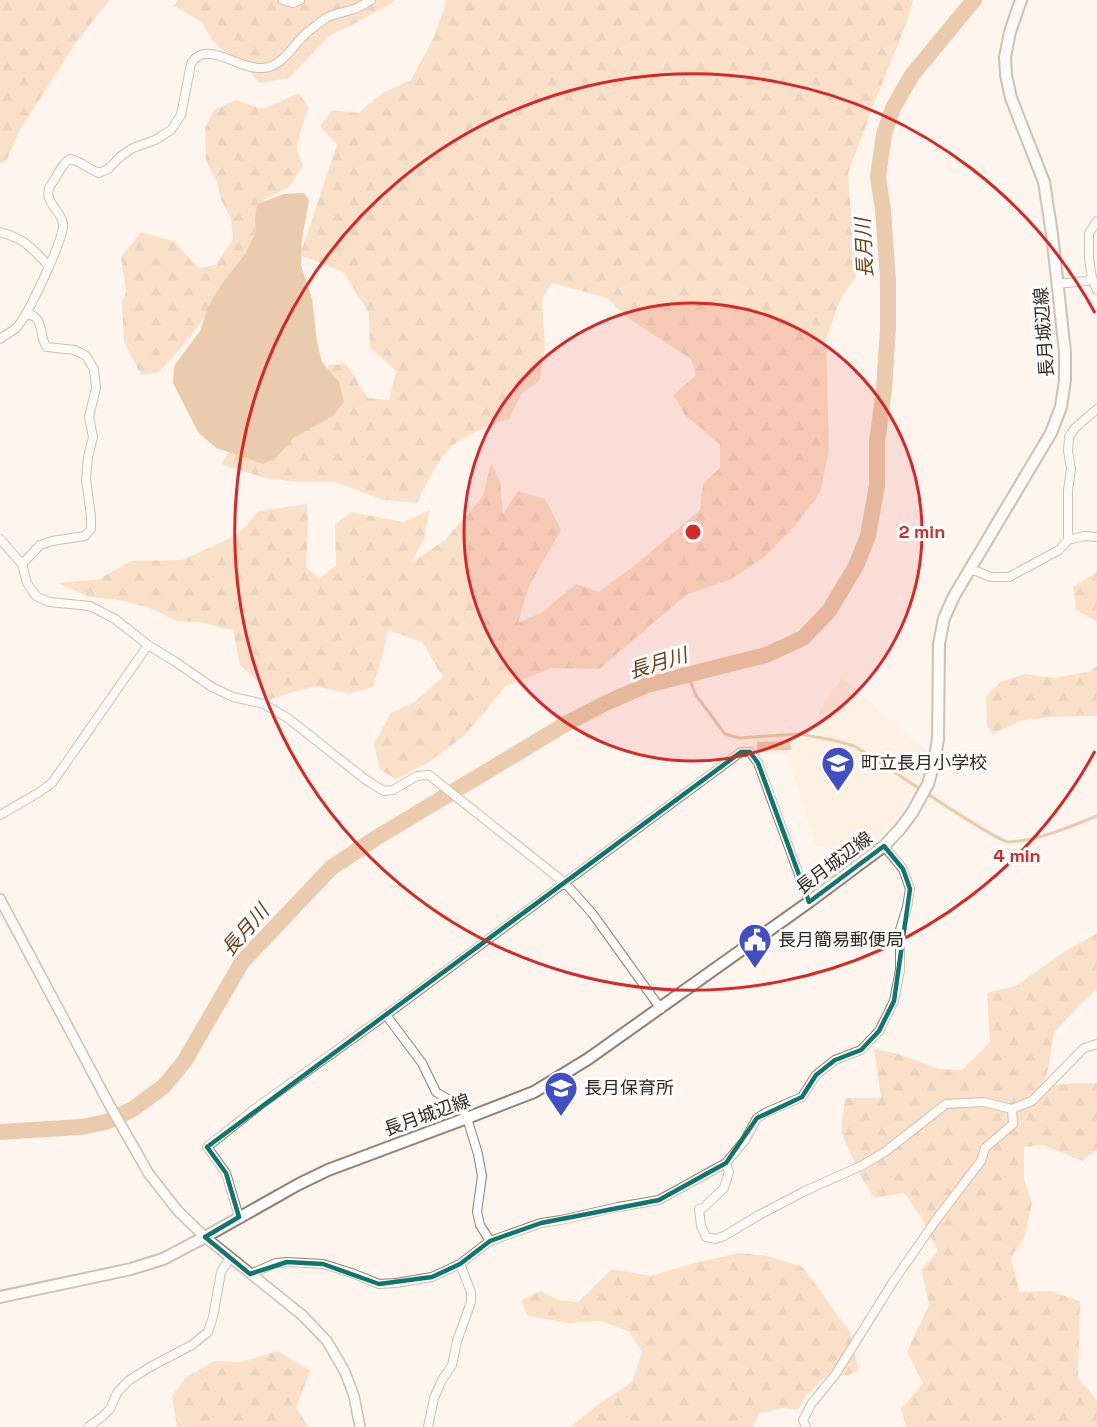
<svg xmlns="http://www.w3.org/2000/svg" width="1097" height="1427" viewBox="0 0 1097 1427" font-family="'Space Grotesk','Noto Sans JP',sans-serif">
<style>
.built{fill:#ffe9d6}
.forest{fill:url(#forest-firs)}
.water{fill:#d39760}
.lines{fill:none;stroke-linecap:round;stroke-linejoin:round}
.stream{stroke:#d39760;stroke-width:3}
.river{stroke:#d39760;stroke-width:16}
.minor-casing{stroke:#938070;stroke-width:10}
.tertiary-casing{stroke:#938070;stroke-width:12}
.secondary-casing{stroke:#938070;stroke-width:14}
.minor{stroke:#fff;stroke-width:8}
.tertiary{stroke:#fff;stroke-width:9}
.secondary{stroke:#fff;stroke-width:10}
.marked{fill:none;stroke:#0f766e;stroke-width:4.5;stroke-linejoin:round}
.ring{fill:none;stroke:#d62828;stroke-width:3}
.labels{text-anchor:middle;stroke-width:6;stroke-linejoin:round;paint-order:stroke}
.street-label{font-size:18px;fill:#2f2721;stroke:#fff}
.poi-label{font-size:18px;fill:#2f2721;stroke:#fff;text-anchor:start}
.water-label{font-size:20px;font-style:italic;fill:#6a4117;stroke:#fff}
.centre{fill:#d62828;stroke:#fff;stroke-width:3}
.ring-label{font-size:18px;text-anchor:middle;font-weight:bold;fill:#d62828;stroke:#fff;stroke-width:6;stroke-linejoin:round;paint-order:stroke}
</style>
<defs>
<pattern id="forest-firs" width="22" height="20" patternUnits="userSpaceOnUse" patternTransform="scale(1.5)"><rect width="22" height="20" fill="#f8c69b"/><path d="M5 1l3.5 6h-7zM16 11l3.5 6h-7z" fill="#d5aa85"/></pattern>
</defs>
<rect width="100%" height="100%" fill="#fef5ee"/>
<path class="built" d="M842,678L929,753L919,780L905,807L888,830L867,849L816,846L787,754L755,755L754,739L794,737L817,739L820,709Z"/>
<path class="forest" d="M0,0H109L76,43L19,131L7,159L0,164Z
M177,0H394L393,2L358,22L330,35L289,78L260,83L240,62L213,42L202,22L174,6Z
M445,0H913L907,22L875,101L848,174L856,277L841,298L826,339L829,451L820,493L793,528L763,558L729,580L686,595L599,669L552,668L506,686L464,736L427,763L396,779L380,770L374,744L391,713L414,702L443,677L422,642L388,630L382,657L373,687L349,694L315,686L267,700L260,683L240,665L233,630L199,622L176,621L153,609L120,600L89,597L58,583L99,579L131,561L182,560L237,535L259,511L307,504L308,523L306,567L319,578L336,566L335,525L351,512L404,522L430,510L424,540L411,563L446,539L483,496L491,463L500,481L503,514L518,491L545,499L561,530L529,586L518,623L541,613L576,584L599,592L639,562L700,510L703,484L720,468V444L685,415L674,395L696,375L691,359L632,321L607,298L552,283L542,298L545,345L540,380L521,394L510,418C491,425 472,432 455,444C439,455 426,486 417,503L383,500L336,482H298L265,478L221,464L237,439L329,399L328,365L346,364L368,398L389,400L396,371L370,347L369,313L343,272L300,255L337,145L320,126L332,110L358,113L384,92L411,80L434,37L446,3Z
M299,93L309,108L301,129L297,149L303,166L289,187L264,200C265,205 267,212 267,218C266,237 178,358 159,371C154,374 147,374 141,375L124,342L122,302L126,291L121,257L141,232L174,241L198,268L216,265L233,239L231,219L221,200L217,182L206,161L205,128L214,110L236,100L263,109Z
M1097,572V622L1076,610L1073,587Z
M1097,666V716L1052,717L1020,721L992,734L987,726L986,697L1000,682L1025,674L1055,678L1091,671Z
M1097,933V990H1095L1054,1032L1048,1070L1041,1087L1074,1083H1097V1149L1083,1161L1043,1145L1024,1147V1179L1032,1203L1025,1236L1011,1258L1020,1292L1050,1291L1080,1301L1078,1378L1097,1400V1427H906L901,1409L923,1383L907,1352L929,1304L921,1270L938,1251L922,1219L904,1193L874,1198L859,1173L841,1132L845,1098H881L874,1049L899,1054L939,1069L962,1070L990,1042L987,993L1017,985L1064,952Z
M739,1253L768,1256L803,1267L850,1332L859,1371L848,1375L825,1377L806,1396L798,1410L782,1408L759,1414L753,1427H570L596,1406L632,1382L642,1352L628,1331L601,1321L568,1323L527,1316L521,1300L541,1291L559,1300L578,1302L612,1269L651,1276L694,1263Z
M277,1351L310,1370L296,1408L309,1427H177L172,1396L185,1378L214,1361L241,1362Z"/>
<path class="water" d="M304,193L309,200L302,239L301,265L312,299L317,342L322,362L339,382L344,402L333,416L293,438L277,457L263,464L216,448L198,432L173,383L174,366L200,331L208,307L221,285L245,254L256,232L255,219L257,204L284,194Z
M790,741L791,750L757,751V742Z"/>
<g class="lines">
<path class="stream" d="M687,674L696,695L725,734L739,738L799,734L833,740L854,746C875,758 997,843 1009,842C1040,840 1069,827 1097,816"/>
<path class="river" d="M0,1132L81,1127L106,1122L133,1109L164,1086L184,1062L242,962L331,868L376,838L569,722L606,703L647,685L766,655L803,638L829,611L856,566L868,536L877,485V443L884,389L888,329V280L883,210L878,177L884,134L893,108L912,75L974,0"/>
<defs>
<path id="minor" d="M283,0L293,3L300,0
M1097,221L1089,233V258L1092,278L1097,290
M0,232C26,239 31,248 49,266
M1057,284L1087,281L1092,278
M0,339C5,335 11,332 16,328C27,318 61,244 63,227C65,214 44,203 49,189C50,185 54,181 56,177C60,170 63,163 70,159C80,161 89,169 99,173L108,169L121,156L133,148L155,140L171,130L181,115L191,64C205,38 238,70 263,68C285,66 293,43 309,31C315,26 321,21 328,17C336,13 346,12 354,9C360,7 366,3 371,0
M0,539L22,564L27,583L36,596L49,602L90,606L115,619L148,645L174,661L212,687L233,697L264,704L289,719L366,780L384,791L393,790L417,776L429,775L565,883L592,913L661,1009
M1068,540V490L1071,469L1068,451L1069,437L1075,428L1097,409
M22,564L40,545L52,541L85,536L91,529V516L86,480L88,457L93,437L89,417L96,388L94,369L86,356L75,350L47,347C39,338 44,326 36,318C33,315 29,314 26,313
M971,569L991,577H1009L1059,550L1068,540L1084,536L1097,537
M0,815L38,793L52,783L148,645
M386,1015L422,1063L436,1092L461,1107L467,1118L478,1154L482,1176L477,1212L480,1225L490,1241
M726,1163L729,1172L724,1188L703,1208L699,1209L701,1226L706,1237L716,1239L724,1236L761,1214L805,1191L863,1165L886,1151L946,1104L984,1102L1012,1109L1032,1101L1084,1048L1097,1044
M239,1217L226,1173L207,1147L260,1105L386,1015L741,752H750L758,763L809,902
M250,1274L276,1263L287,1262L323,1264L352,1273L379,1284L396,1283L432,1277L460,1264L490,1241L541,1223L561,1220L618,1207L659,1200L726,1163L745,1140L757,1118L767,1112L802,1097L816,1075L835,1060L861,1050L879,1031L894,1001L900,970V930L907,907L910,889L903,869L884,846
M88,1427L102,1417L110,1409L117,1393L128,1381L150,1367L192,1345L208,1332L213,1317L221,1272L230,1258
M428,1427L434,1398L442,1380L452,1365L457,1341L471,1302V1292L460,1264
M806,1427L803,1420L812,1403L835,1375L893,1282L936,1220L981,1161L985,1148L1013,1124L1012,1109"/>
<path id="tertiary" d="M0,899L109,1104L149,1174L178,1211L205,1237L302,1315L327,1341L345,1372L354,1396L360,1427"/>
<path id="secondary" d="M0,1297L131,1269L163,1259L205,1237L299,1184L328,1170L467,1118L534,1092L588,1059L809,902L884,846L900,829L912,813L928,784L934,763L938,739L939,644L944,618L954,596L1051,433L1061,407L1065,380V352L1052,234L1044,182L1011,98L1006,75L1005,57L1010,32L1021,0"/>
</defs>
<use href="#minor" class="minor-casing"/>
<use href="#tertiary" class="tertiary-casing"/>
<use href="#secondary" class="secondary-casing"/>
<use href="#minor" class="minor"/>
<use href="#tertiary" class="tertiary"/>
<use href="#secondary" class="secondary"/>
</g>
<path d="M0 0H1097V1427H0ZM741,752H750L758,763L809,902L884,846L903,869L910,889L894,1001L879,1031L861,1050L835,1060L816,1075L802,1097L757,1118L726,1163L659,1200L541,1223L490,1241L460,1264L432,1277L379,1284L323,1264L287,1262L250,1274L205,1237L239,1217L226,1173L207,1147Z" fill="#fef5ee" fill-opacity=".55" fill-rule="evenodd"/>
<path class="marked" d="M741,752H750L758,763L809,902L884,846L903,869L910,889L894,1001L879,1031L861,1050L835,1060L816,1075L802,1097L757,1118L726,1163L659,1200L541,1223L490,1241L460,1264L432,1277L379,1284L323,1264L287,1262L250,1274L205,1237L239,1217L226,1173L207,1147Z"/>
<circle cx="693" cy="532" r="229" fill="#d62828" fill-opacity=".12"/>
<g class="ring">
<circle cx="693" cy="532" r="229"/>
<path d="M1095 751A458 458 0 1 1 1095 313"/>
</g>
<defs>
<symbol id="school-pin" viewBox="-11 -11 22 30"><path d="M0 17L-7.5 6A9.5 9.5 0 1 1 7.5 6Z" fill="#414fc3" stroke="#fff"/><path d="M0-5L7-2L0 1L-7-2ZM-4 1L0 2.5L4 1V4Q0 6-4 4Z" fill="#fff"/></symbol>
<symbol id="civic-pin" viewBox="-11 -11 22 30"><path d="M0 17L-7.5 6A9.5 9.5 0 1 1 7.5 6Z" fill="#414fc3" stroke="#fff"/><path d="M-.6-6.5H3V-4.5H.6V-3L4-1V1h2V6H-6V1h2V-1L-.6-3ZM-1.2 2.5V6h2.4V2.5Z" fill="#fff"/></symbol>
</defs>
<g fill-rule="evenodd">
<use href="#school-pin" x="819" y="744" width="38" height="52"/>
<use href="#civic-pin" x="736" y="921" width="38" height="52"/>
<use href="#school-pin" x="542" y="1069" width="38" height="52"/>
</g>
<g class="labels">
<g class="street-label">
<text transform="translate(1044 332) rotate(-94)" y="6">長月城辺線</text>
<text transform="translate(834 863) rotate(-37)" y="6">長月城辺線</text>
<text transform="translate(427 1115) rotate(-20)" y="6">長月城辺線</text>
</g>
<g class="poi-label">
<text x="861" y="769">町立長月小学校</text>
<text x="778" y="946">長月簡易郵便局</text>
<text x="584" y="1094">長月保育所</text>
</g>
<g class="water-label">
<text transform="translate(864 248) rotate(-93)" y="7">長月川</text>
<text transform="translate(658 663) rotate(-17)" y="7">長月川</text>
<text transform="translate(245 930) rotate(-49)" y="7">長月川</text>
</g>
</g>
<circle cx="693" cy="532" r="9" class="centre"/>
<g class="ring-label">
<text x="922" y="538">2 min</text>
<text x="1017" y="862">4 min</text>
</g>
</svg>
